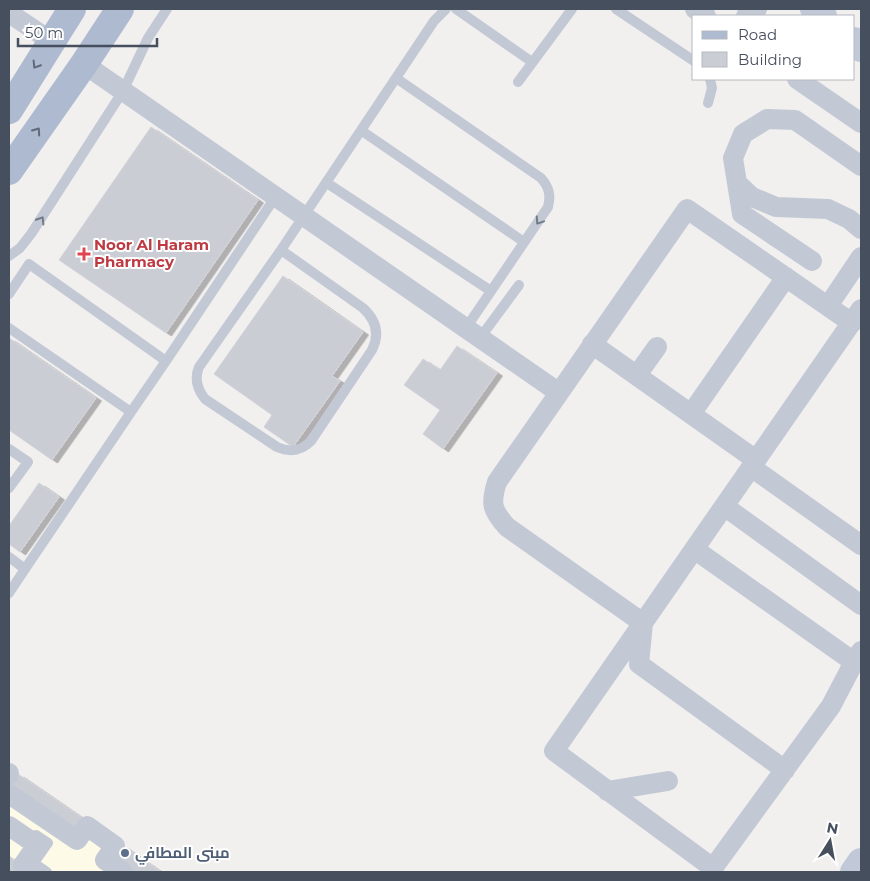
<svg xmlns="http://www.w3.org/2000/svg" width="870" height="881" viewBox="0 0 870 881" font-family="Montserrat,Cairo,sans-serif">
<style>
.commercial{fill:#fdfae8}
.building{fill:#cbcdd5;stroke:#d3d4db;filter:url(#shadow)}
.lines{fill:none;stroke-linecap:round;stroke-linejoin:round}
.lane{stroke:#c2c9d5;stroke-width:10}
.street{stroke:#c2c9d5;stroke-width:20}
.secondary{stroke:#c1c9d9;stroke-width:28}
.primary{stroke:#adbad0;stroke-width:28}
.oneway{stroke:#606a7a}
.oneway2{stroke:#717a88}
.health-dot{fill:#e0444e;stroke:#fff;stroke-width:2}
.service-dot{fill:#5c6f8a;stroke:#fff;stroke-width:2}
.labels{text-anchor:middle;stroke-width:4;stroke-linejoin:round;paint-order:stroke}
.health-label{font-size:15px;font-weight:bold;fill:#be3a42;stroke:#fff;text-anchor:start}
.service-label{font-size:15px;font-weight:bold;fill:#4e5e75;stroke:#fff;text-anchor:start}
</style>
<defs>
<filter id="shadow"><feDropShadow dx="5.5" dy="3" stdDeviation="0" flood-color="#0004"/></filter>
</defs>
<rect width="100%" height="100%" fill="#f2efef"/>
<path class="commercial" d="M9,768L161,872H9Z"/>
<path class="building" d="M151,127L258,200L166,333L59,260Z
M283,276L363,332L332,376L340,381L293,447L264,427L272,415L214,374Z
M9,338L96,398L52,460L9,430Z
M457,346L497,373L443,449L423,434L440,410L404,385L423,359L440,370Z
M39,483L59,497L20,552L9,544V526Z
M18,774L85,820L76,833L9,786Z
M122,845L161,872H128L112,860Z
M9,856L32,872H9Z"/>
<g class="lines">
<path class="lane" d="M456,9L532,62
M616,9L694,61
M396,78L541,178C549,187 551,195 548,207L466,328
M518,82L572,9
M708,103L712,88L710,79
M362,131L524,242
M327,183L491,291
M281,250L363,308C376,320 380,334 372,350L311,441C301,451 291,453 277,447L205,399C197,389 194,379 199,367Z
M281,250L434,21L446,9
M9,256L20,248L31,234L123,91L148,38L167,9
M9,294L29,264L166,361L131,412L9,328
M480,338L519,285
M166,361L276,196
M9,449L28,462L9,488
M9,557L25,569L131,412
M9,593L25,569
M36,835L48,843L34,863L47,872"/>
<path class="street" d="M695,9L706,16
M9,13L51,41
M746,16L757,9
M84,64L558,392
M797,79L861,123
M861,166L795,120L767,119L743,134L733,158L737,183L752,197L776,207L828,209L849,219L861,229
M737,183L742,214L812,261
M828,306L861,257
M861,309L554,751L713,868L831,706L854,662L861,651
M592,344L756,460
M637,375L657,347
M691,414L786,277
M751,467L861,545
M724,506L861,605
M694,549L854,662
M785,770L639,664L643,623L507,527C492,510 490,504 497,482L687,209L852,323
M9,773V775
M607,791L668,781
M9,794L77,840L87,826L115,846L105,860L123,872
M9,826L37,845L23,865L34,872"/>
<path class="secondary" d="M814,9L823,16
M854,41L861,48
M854,872L861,862"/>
<path class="primary" d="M9,110L72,9
M9,171L84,64L120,9"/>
</g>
<defs><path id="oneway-chevron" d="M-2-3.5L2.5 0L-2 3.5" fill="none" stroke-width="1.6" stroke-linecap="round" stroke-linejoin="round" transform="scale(1.25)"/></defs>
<g class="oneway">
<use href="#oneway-chevron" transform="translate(36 65) rotate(122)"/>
<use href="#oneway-chevron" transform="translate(37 131) rotate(-55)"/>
</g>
<g class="oneway2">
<use href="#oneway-chevron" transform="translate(41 220) rotate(-58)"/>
<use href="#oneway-chevron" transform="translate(539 221) rotate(124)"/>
</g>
<path class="health-dot" d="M81.5 246.5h5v5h5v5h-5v5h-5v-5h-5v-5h5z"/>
<circle class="service-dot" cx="125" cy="853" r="5"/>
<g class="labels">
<g class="health-label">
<text x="94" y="250">Noor Al Haram<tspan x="94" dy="17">Pharmacy</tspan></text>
</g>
<g class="service-label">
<text x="135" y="858">مبنى المطافي</text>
</g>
</g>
<rect width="870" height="881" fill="none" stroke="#464f5e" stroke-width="20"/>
<rect x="692" y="15" width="162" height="65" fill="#ffffff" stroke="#b5b9bf"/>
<rect x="702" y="31" width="25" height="8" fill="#adbad0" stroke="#b5b9bf"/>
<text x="738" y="40" font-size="15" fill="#464f5e">Road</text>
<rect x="702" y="52" width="25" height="15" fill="#cbcdd5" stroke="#b5b9bf"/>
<text x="738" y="65" font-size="15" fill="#464f5e">Building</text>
<g transform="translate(830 841) rotate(11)" stroke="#ffffff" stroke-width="4" paint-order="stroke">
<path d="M0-4L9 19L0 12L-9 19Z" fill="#464f5e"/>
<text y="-8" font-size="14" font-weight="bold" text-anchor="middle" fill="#464f5e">N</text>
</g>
<path d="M18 38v8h139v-8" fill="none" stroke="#464f5e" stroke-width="2.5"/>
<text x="25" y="38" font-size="15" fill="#464f5e" stroke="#ffffff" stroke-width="4" paint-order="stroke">50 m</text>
</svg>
